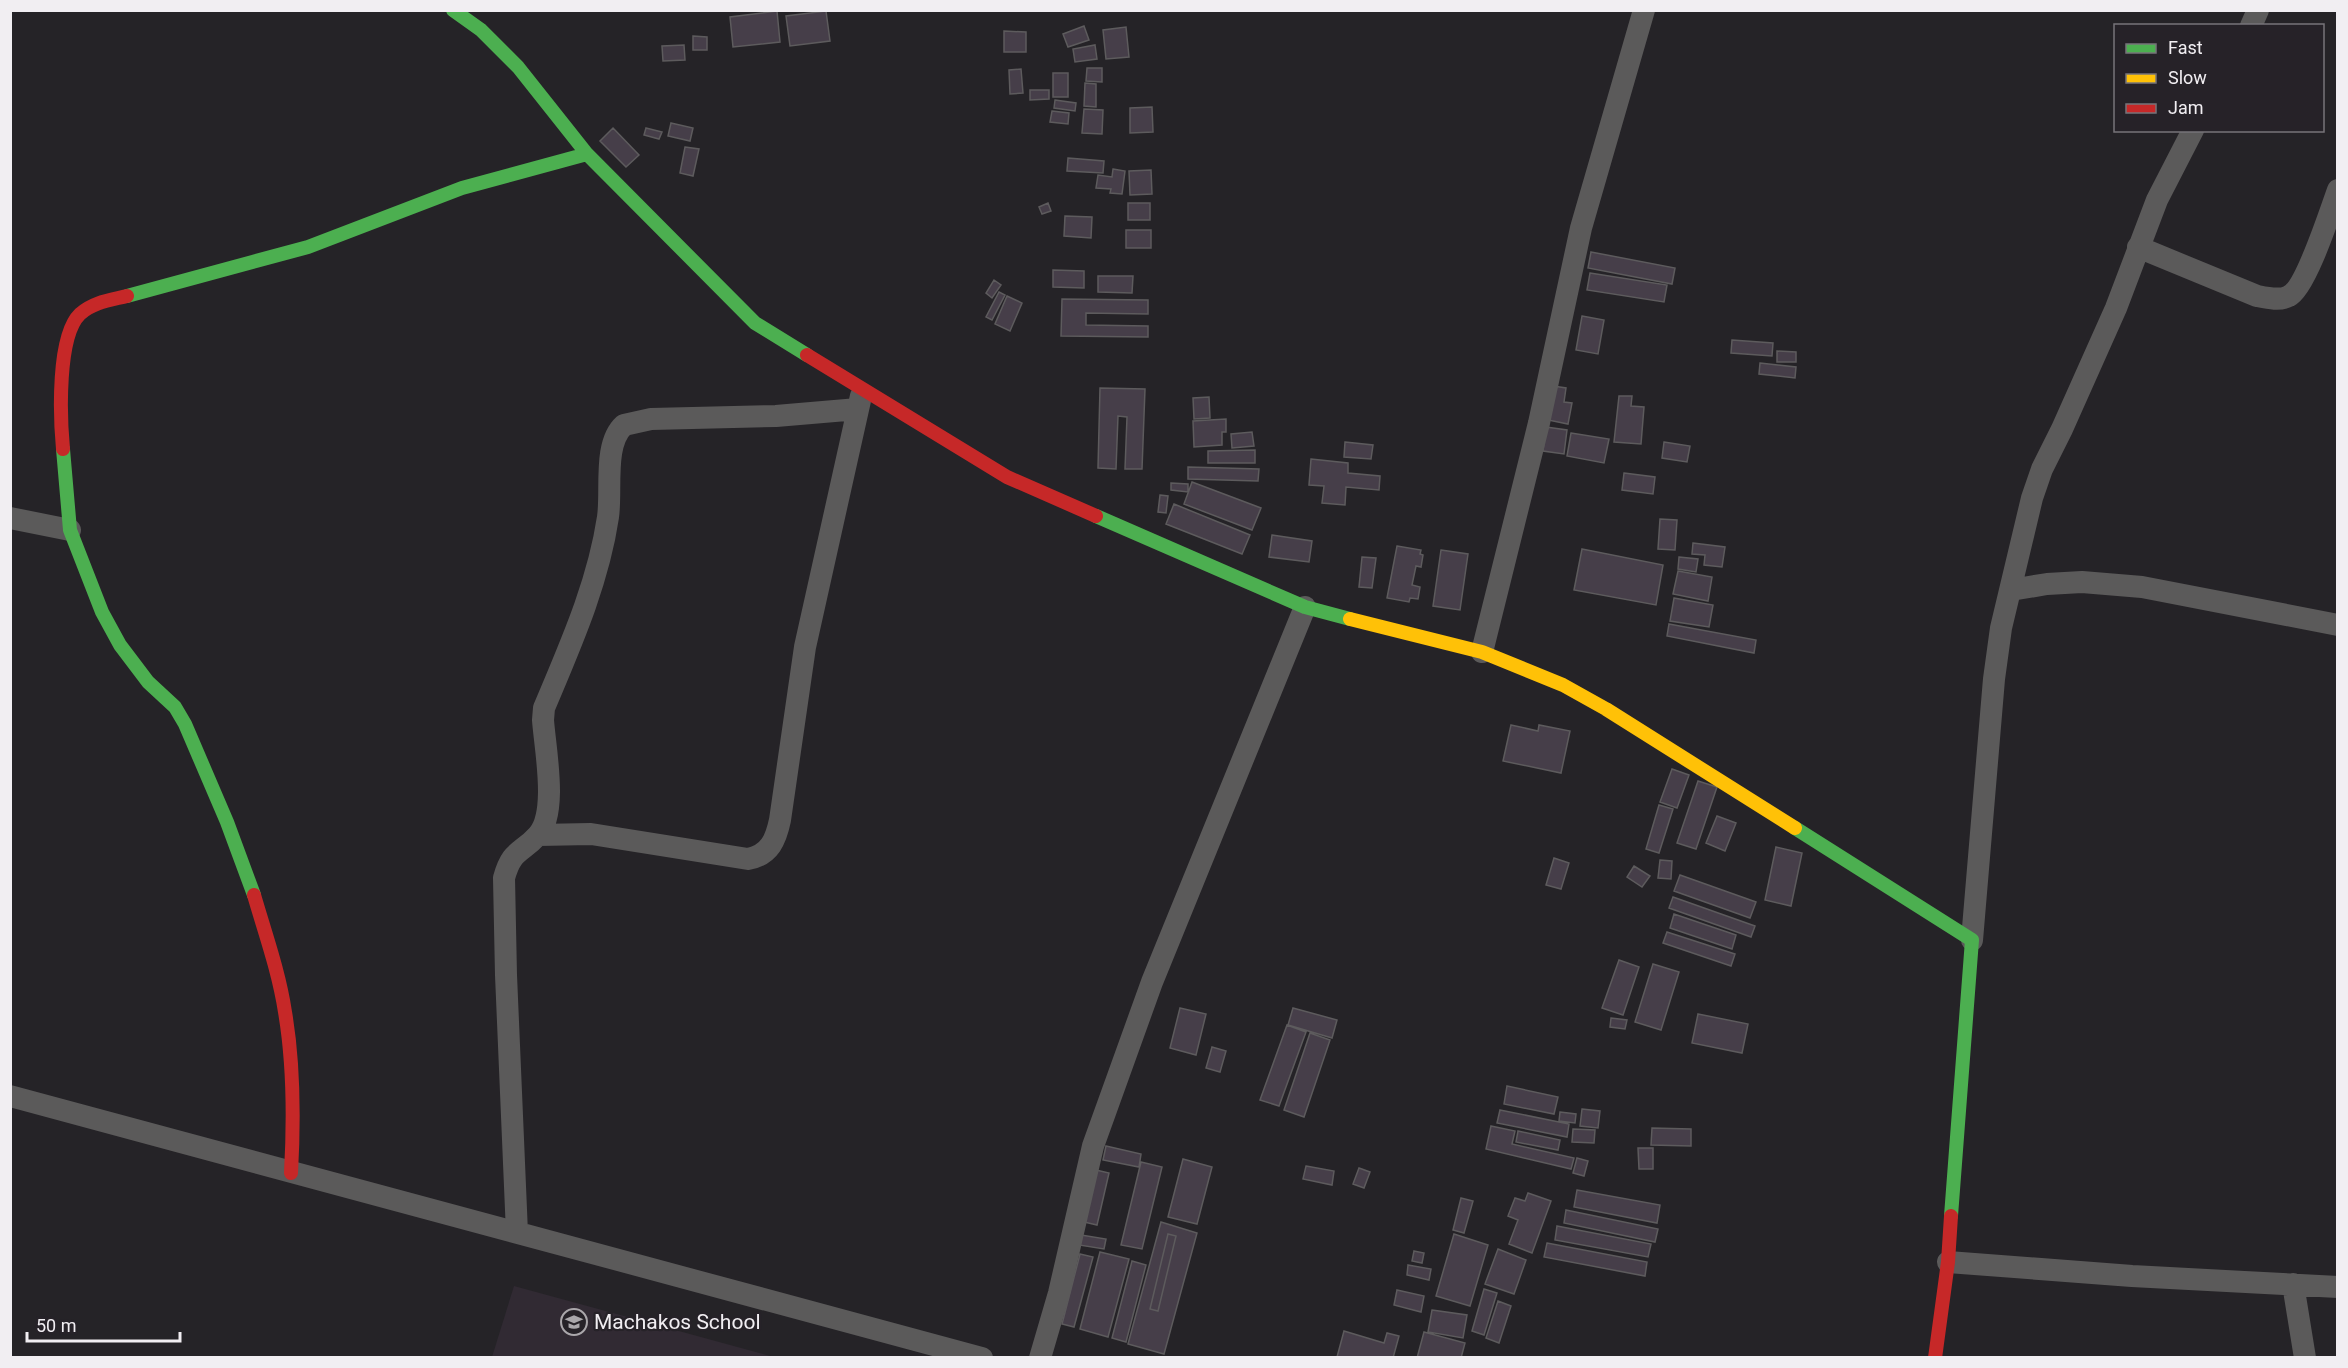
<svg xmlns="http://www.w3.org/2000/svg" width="2348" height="1368" viewBox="0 0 2348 1368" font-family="Roboto,sans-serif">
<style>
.built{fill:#312a33}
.building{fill:#463e49;stroke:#5d5b5d;stroke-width:1.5;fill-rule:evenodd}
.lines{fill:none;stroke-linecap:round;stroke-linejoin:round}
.street{stroke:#5b5a5a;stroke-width:22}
.fast{stroke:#4caf50;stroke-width:14}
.slow{stroke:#ffc107;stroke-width:14}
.jam{stroke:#c62828;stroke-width:14}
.labels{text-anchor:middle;stroke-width:4.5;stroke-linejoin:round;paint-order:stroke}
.poi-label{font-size:21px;fill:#f1eef2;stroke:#262228;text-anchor:start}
</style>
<rect width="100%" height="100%" fill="#252327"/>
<path class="built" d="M514,1286L774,1357H492Z"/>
<path class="building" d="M777,11L780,42L733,47L730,17Z
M826,11L830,41L790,46L786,16Z
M1084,26L1089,40L1068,47L1063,34Z
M1126,27L1129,57L1106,59L1103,30Z
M1004,31L1026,32V52H1004Z
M693,36L707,37V50H693Z
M684,45L685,60L663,61L662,46Z
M1095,45L1097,59L1075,62L1073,49Z
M1087,68H1102V82L1086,81Z
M1021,69L1023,93L1010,94L1009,70Z
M1053,73H1068V97H1053Z
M1085,83L1096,84V107L1084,106Z
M1030,90H1049V99L1030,100Z
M1055,100L1076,103L1075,111L1054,108Z
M1152,107L1153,132L1130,133V108Z
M1084,109L1103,110L1102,134L1082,133Z
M1052,111L1069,113L1068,124L1050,122Z
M671,123L693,128L690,141L668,136Z
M613,128L639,155L626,167L600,141Z
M646,128L662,132L659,139L644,135Z
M685,147L699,149L693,176L680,173Z
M1068,158L1104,161L1103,173L1067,171Z
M1113,169L1125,171L1122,194L1110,193L1111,189L1096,188L1098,175L1112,177Z
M1151,170L1152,194L1130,195L1129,171Z
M1048,203L1051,211L1042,214L1039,207Z
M1128,203H1150V220H1128Z
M1065,216L1092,217L1091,238L1064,236Z
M1126,230H1151V248H1126Z
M1591,252L1675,268L1672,284L1588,268Z
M1053,270L1084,271V288L1053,287Z
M1590,273L1667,285L1664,302L1587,290Z
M1098,276H1133L1132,293L1098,292Z
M994,280L1001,285L992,298L986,293Z
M999,292L1005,295L992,320L986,317Z
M1007,296L1022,303L1010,331L995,324Z
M1062,299L1148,300V314L1086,313V325L1148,326V337L1061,336Z
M1582,316L1604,320L1598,354L1576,350Z
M1732,340L1773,343L1772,356L1731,353Z
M1777,351L1796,352V362H1777Z
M1760,363L1796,367L1795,378L1759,374Z
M1553,386L1566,388L1564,402L1572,403L1568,424L1548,420Z
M1100,388L1145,389L1142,469H1125L1127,417L1118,416L1116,469L1098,468Z
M1619,396H1632L1631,406L1644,407L1641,444L1614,442Z
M1209,397L1210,418L1194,419L1193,398Z
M1226,419V432H1222V445L1194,447L1193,421Z
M1546,427L1567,430L1564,454L1543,451Z
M1252,432L1254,446L1232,448L1231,434Z
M1571,433L1609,439L1604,463L1567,456Z
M1345,442L1373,445L1371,459L1344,457Z
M1664,442L1690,446L1687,462L1662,458Z
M1255,450V463H1208V451Z
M1311,459L1348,463V473L1380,476L1379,490L1346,487L1345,505L1322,503L1324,486L1309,485Z
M1188,467L1259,469L1258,481L1188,479Z
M1624,473L1655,477L1653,494L1622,490Z
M1192,482L1261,508L1252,530L1184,504Z
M1171,483L1188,484V492L1171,490Z
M1160,495L1168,496L1166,513L1158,512Z
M1174,504L1250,535L1242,554L1166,524Z
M1660,519L1677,520L1675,550L1658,549Z
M1272,535L1312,541L1309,562L1269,557Z
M1693,543L1725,547L1722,567L1704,565L1705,555L1692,554Z
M1397,546L1421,550L1420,554L1423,555L1421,567L1416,566L1412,585L1420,587L1418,599L1410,598L1409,602L1387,598Z
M1582,549L1663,565L1656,605L1574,590Z
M1441,550L1468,554L1460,610L1433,606Z
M1362,557L1376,558L1372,588L1359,587Z
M1679,557L1698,559L1696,572L1678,569Z
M1678,571L1712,577L1708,601L1673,594Z
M1674,598L1713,605L1709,627L1670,621Z
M1669,624L1756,640L1754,653L1667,636Z
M1511,725L1538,731L1539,725L1570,731L1561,773L1503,761Z
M1672,769L1689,775L1677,808L1660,802Z
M1698,781L1717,787L1696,849L1677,843Z
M1659,805L1673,809L1659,853L1646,849Z
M1717,816L1736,823L1725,851L1706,843Z
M1776,847L1802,853L1791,906L1765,900Z
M1554,858L1569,863L1561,889L1546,885Z
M1660,860L1672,861L1671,879L1658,878Z
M1634,866L1650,876L1642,887L1627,877Z
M1680,875L1756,902L1750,918L1674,891Z
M1673,897L1755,926L1751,937L1669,908Z
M1674,914L1736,935L1732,949L1670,928Z
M1667,932L1735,954L1731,966L1663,943Z
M1619,960L1639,967L1623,1015L1602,1008Z
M1653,964L1679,972L1661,1030L1635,1022Z
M1180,1008L1206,1014L1196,1055L1170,1048Z
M1293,1008L1337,1020L1332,1038L1288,1025Z
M1698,1014L1748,1024L1742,1053L1692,1043Z
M1611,1018L1627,1020L1625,1029L1610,1027Z
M1287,1025L1306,1032L1279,1106L1260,1100Z
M1310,1033L1330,1040L1304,1117L1284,1110Z
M1212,1047L1226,1051L1220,1072L1206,1068Z
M1507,1086L1558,1097L1554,1114L1504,1104Z
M1582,1109L1600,1111L1598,1128L1580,1126Z
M1500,1110L1569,1124L1567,1137L1497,1123Z
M1560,1112L1576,1114L1575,1123L1559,1121Z
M1491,1126L1515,1131L1512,1144L1574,1158L1571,1169L1486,1149Z
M1652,1128L1691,1129V1146L1651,1145Z
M1573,1129L1595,1130L1594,1143L1572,1142Z
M1518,1131L1560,1140L1558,1150L1516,1142Z
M1106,1146L1141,1154L1139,1167L1103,1160Z
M1638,1148H1653V1169H1639Z
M1577,1158L1588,1161L1584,1176L1573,1173Z
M1183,1159L1212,1167L1197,1224L1168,1217Z
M1141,1162L1162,1167L1142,1249L1121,1245Z
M1306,1166L1334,1171L1332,1185L1303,1179Z
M1359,1168L1370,1172L1364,1188L1353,1184Z
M1096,1170L1109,1173L1097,1225L1084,1222Z
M1577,1190L1660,1205L1657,1223L1574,1207Z
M1528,1193L1551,1201L1532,1253L1509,1244L1518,1220L1508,1216L1515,1198L1525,1201Z
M1461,1198L1473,1201L1464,1233L1453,1230Z
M1566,1210L1658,1229L1655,1242L1564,1223Z
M1161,1222L1197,1233L1164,1354L1128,1344ZM1168,1234L1176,1236L1158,1311L1150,1309Z
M1557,1226L1651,1244L1648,1257L1555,1240Z
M1168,1234L1176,1236L1158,1311L1150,1309Z
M1454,1234L1488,1245L1470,1306L1436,1296Z
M1081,1235L1106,1239L1104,1249L1079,1245Z
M1547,1243L1647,1262L1645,1276L1544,1257Z
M1498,1249L1526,1260L1514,1294L1485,1284Z
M1414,1251L1424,1253L1422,1263L1412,1261Z
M1100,1252L1129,1259L1108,1337L1080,1329Z
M1080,1254L1093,1257L1074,1327L1062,1324Z
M1132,1261L1146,1265L1126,1342L1112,1338Z
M1408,1265L1431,1269L1429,1280L1407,1275Z
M1484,1289L1497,1293L1484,1335L1472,1331Z
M1397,1290L1424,1296L1421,1312L1394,1305Z
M1498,1301L1511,1306L1499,1343L1486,1338Z
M1432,1310L1467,1315L1463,1338L1428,1332Z
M1344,1331L1384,1343L1387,1333L1399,1336L1393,1358L1337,1357Z
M1424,1332L1465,1343L1461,1358H1417Z"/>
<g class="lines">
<path class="street" d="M2251,26L2258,10
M2138,247L2257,296C2267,298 2280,301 2289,296C2306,288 2331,209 2338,190
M10,518L70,530
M2011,590L2047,584L2082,582L2142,587L2338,625
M1482,652L1539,423L1581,228L1644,10
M538,835L591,834L748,859C770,855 776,839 780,820L805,647L861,396
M1972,940L1994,679L2001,628L2032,498L2042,469L2062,429L2116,308L2157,200L2193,130
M10,1096L982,1358
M517,1233L506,975L504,878C512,849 521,854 538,835C558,812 545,749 543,720L544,708C570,646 598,584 608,517C612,490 603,444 624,425L651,419L776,416L858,409
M1948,1262L2132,1276L2338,1287
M2293,1284L2305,1358
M1040,1358L1059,1293L1093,1146L1152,982L1305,607"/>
<path class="fast" d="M453,10L481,30L518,67L587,154L755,323L807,355
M127,296L308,247L462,188L587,154
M63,449L70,530L102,612L120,645L148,682L175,707L185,724L227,822L254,895
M1096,516L1305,607L1350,619
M1795,828L1972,940L1951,1216"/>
<path class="slow" d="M1350,619L1482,652L1563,685L1606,709L1795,828"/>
<path class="jam" d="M807,355L1007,477L1096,516
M63,449C60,417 57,336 80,314C93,302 111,300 127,296
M254,895C265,933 279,972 285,1012C294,1065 294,1119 291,1173
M1935,1358L1948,1262L1951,1216"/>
</g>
<defs>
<symbol id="school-ring" viewBox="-11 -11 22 22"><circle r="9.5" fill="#262228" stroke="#aaa7ab" stroke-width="1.5"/><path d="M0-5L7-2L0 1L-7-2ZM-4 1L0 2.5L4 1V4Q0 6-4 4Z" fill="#aaa7ab"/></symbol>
</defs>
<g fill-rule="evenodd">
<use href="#school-ring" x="559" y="1307" width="30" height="30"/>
</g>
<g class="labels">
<g class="poi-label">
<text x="594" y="1329">Machakos School</text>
</g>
</g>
<rect width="2348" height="1368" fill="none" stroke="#f1eef2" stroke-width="24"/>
<rect x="2114" y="24" width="210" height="108" fill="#262228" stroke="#777479" stroke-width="1.5"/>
<rect x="2126" y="44" width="30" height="9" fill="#4caf50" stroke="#777479" stroke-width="1.5"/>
<text x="2168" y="54" font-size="18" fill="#f1eef2">Fast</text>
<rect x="2126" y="74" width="30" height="9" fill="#ffc107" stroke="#777479" stroke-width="1.5"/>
<text x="2168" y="84" font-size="18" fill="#f1eef2">Slow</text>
<rect x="2126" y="104" width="30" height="9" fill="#c62828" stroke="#777479" stroke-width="1.5"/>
<text x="2168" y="114" font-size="18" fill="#f1eef2">Jam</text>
<path d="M27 1332v9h153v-9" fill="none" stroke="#f1eef2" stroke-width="3"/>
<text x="36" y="1332" font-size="18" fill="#f1eef2" stroke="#262228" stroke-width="4.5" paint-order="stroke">50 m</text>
</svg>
